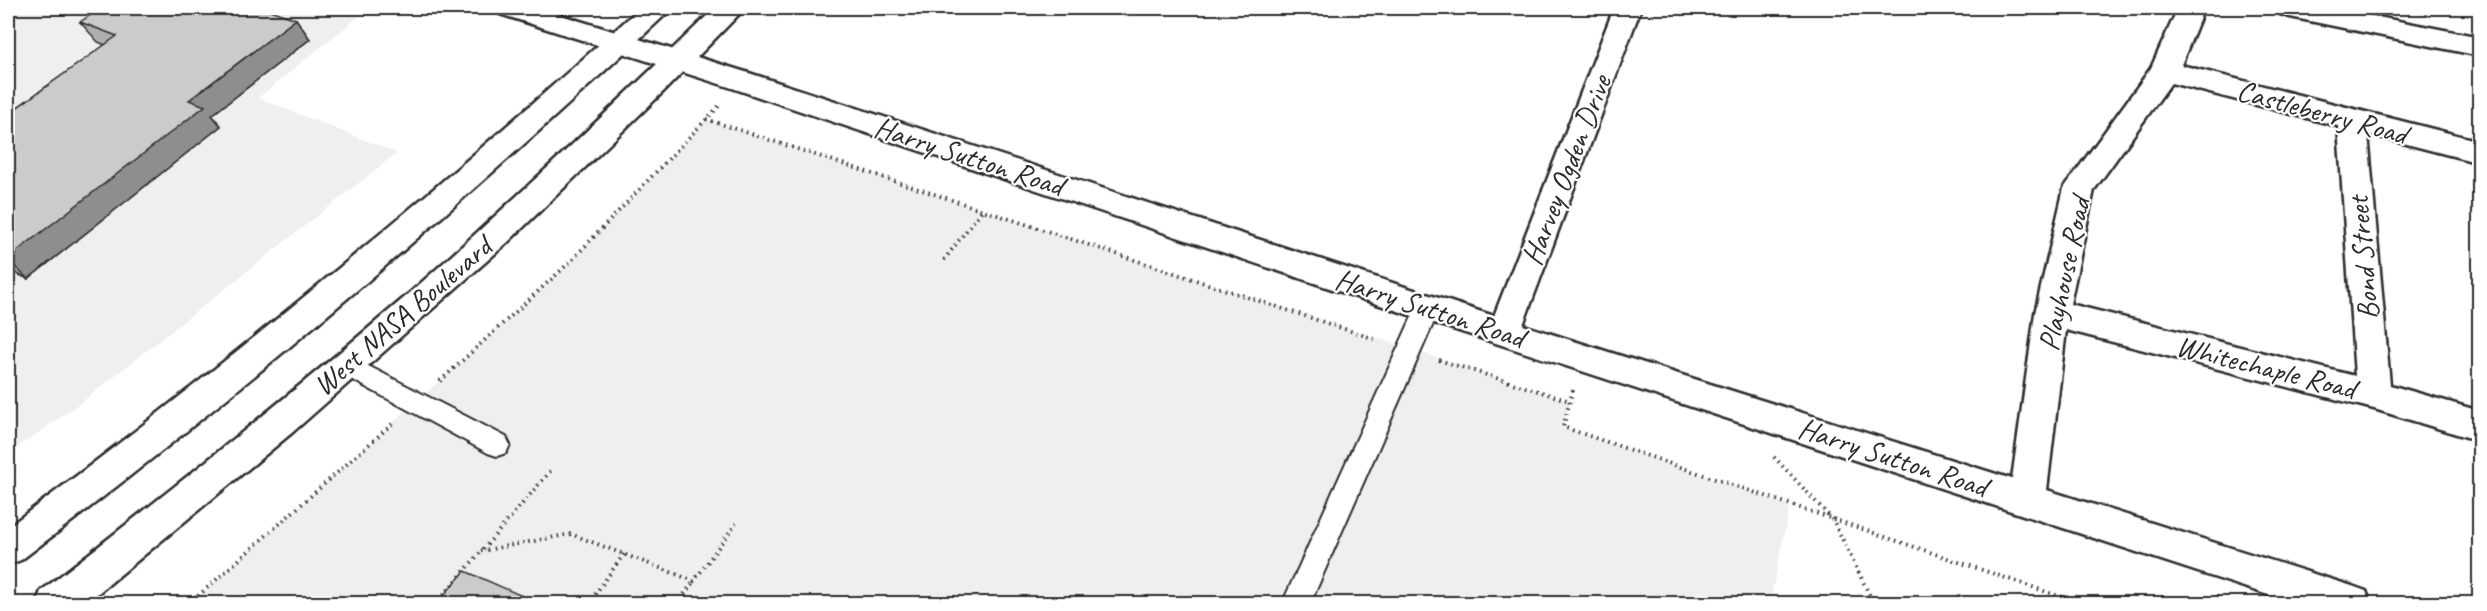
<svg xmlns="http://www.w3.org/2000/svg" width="2487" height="611" viewBox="0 0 2487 611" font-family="Caveat,sans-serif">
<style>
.built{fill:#efefef}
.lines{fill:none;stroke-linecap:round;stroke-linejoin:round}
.lane-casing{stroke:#2b2b2b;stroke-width:4}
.street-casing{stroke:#2b2b2b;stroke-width:5}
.secondary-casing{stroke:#2b2b2b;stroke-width:5}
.path{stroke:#2b2b2b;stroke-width:4;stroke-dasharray:1.5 4.5;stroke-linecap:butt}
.lane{fill:#fff;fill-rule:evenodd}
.street{fill:#fff;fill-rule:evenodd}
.secondary{fill:#fff;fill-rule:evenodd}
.wall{fill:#afafaf;stroke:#2b2b2b;stroke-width:1.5}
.shaded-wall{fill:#8e8e8e;stroke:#2b2b2b;stroke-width:1.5}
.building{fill:#cbcbcb;stroke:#2b2b2b;stroke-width:1.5}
.labels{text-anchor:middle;stroke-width:4.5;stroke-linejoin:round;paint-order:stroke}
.street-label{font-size:30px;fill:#2b2b2b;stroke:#fff}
</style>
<rect width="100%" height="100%" fill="#fff"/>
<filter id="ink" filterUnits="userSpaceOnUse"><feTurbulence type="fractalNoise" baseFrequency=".0167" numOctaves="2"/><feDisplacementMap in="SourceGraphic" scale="12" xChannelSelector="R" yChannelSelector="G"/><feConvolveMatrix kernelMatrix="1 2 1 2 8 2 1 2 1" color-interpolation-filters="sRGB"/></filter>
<g filter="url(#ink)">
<path class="built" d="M8,8H369L258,98L397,153L79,404L8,454Z
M706,119L1570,401L1563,427L1790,505L1770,603L189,604L415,403L569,263Z"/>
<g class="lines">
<defs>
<path id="lane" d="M1428,299L1436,301L1440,308L1310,604H1282L1416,308L1420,301Z
M347,355L506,437L510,445L506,453L497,456L488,453L338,372L335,365L338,358Z"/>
<path id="street" d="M496,8H538L752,74L1494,316L1614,8H1641L1523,325L2012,479L2035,313L2064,188L2151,68L2178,8H2204L2181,65L2480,141V163L2368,134L2390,385L2480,411V441L2374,409L2066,330L2047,490L2352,586L2366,591L2371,604H2296L1416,317L732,88L500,14ZM2171,83L2338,126L2355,376L2070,304L2094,190Z
M2277,8H2332L2480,37V56L2290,17L2280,14Z"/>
<path id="secondary" d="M640,8H670L666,14C460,207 246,390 21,560L8,565V527C228,365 437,191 640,8Z
M715,8H745L664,91L507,243L294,431L85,604H36L41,591C164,496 286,399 404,298C511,204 614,106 715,8Z"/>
</defs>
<use href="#lane" class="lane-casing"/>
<use href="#street" class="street-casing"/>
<use href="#secondary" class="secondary-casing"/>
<path class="path" d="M706,119L1378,340
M944,260L982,210
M1439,360L1570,401
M440,381L569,263L719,106
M1573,390L1563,427L2082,604
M1774,457L1833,520L1874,604
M481,551L571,534L694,581L736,523
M680,600L689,604
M189,604L392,424
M436,604L553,468
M588,604L624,554
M677,604L694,581"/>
<use href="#lane" class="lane"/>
<use href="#street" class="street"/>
<use href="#secondary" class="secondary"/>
</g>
<path class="wall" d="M296,19L310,39L212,115L221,126L28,279L13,272L8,276V114L105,45L98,42L80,22Z"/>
<path class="shaded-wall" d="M296,19L310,39L212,115L221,126L28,279L8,260V258L189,100Z
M8,267L13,272L8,276Z"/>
<path class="building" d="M101,8H264L296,19L189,100L205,106L8,258V114L117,36L80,22Z
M465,571L538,603H437Z"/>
</g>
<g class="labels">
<g class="street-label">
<text transform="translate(2322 112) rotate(15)" y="10">Castleberry Road</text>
<text transform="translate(969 156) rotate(18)" y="10">Harry Sutton Road</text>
<text transform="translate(1566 170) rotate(-69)" y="10">Harvey Ogden Drive</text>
<text transform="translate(2363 258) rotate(-95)" y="10">Bond Street</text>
<text transform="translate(2064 274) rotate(-78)" y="10">Playhouse Road</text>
<text transform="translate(1430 308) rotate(18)" y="10">Harry Sutton Road</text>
<text transform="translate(402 316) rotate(-41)" y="10">West NASA Boulevard</text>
<text transform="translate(2266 367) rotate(14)" y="10">Whitechaple Road</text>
<text transform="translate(1893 457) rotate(18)" y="10">Harry Sutton Road</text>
</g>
</g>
<rect width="2487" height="611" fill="none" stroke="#fff" stroke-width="30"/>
<rect x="15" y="15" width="2457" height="581" fill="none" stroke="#2b2b2b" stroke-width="2" filter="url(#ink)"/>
</svg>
